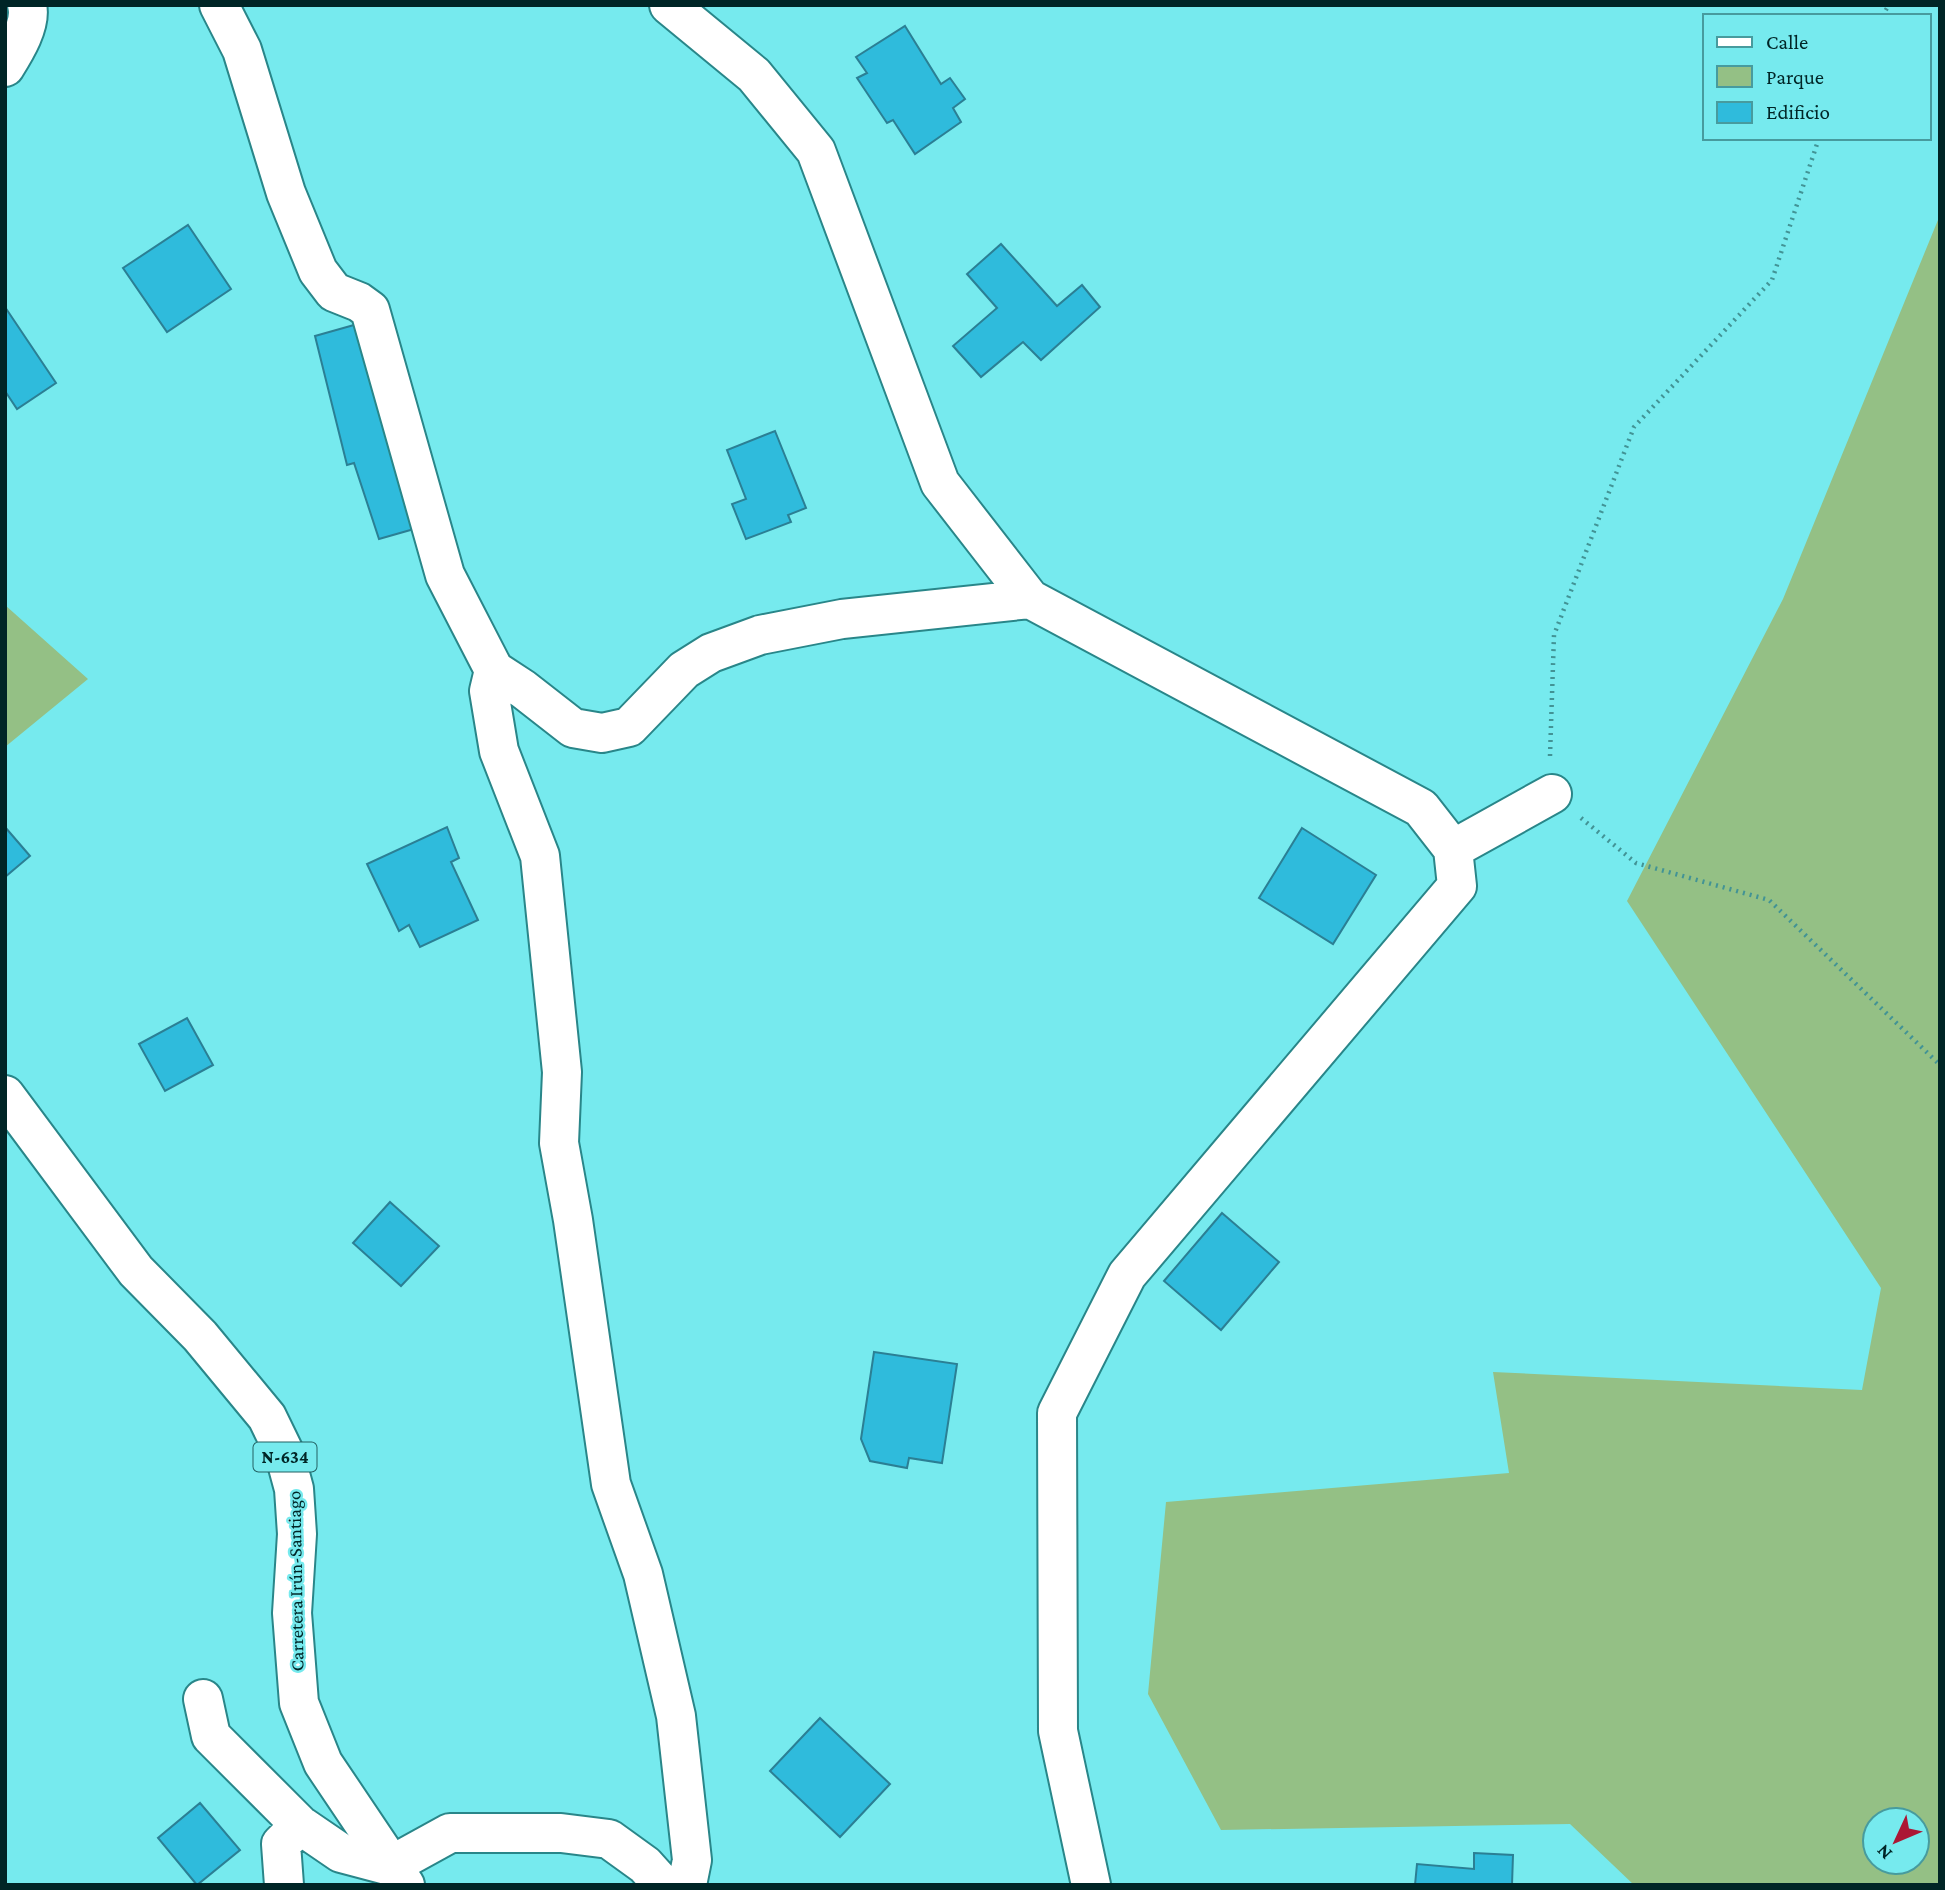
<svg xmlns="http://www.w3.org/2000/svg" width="1945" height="1890" viewBox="0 0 1945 1890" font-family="'Crimson Pro',serif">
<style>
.green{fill:#94c085;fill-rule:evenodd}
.building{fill:#2fbbdc;stroke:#2b7f94;stroke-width:2}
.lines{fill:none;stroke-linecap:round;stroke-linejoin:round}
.minor-casing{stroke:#298689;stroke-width:42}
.highway-casing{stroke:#298689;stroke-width:42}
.path{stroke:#429395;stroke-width:4.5;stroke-dasharray:2 5;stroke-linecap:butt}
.minor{stroke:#fff;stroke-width:38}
.highway{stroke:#fff;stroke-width:38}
.labels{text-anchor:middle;stroke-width:5;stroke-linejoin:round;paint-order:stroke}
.shield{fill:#76eaee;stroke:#236062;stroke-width:2}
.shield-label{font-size:18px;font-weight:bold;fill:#002526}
.street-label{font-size:19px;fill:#002526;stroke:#76eaee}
</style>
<rect width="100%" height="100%" fill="#76eaee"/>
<path class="green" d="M1940,215V1885H1634L1570,1824L1221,1830L1148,1694L1166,1502L1509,1473L1493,1372L1862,1390L1881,1288L1627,901L1783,599ZM1875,1820H1917V1862H1875Z
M5,605L88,679L5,747Z"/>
<path class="building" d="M905,26L941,84L950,78L965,99L953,108L961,122L915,154L893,120L887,123L857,78L867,73L856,57Z
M188,225L231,289L167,332L123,268Z
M1001,244L1057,306L1082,285L1100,307L1041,360L1023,342L981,377L953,346L997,308L967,274Z
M5,307L56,383L17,409L5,391Z
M361,323L421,527L379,539L354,463L347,465L315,336Z
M775,431L806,508L788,515L791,522L746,539L732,504L746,499L727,450Z
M5,827L30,856L5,877Z
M447,827L459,858L451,862L478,920L420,947L409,925L399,931L367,864Z
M1302,828L1376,875L1333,944L1259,898Z
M187,1018L213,1065L165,1091L139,1044Z
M390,1202L439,1246L401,1286L353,1243Z
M1222,1213L1279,1262L1221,1330L1164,1281Z
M874,1352L957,1364L942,1463L909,1458L907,1468L870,1461L861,1439Z
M820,1718L890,1784L840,1837L770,1771Z
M200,1803L240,1850L197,1885L158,1838Z
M1474,1853L1513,1855L1512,1885H1415L1417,1864L1474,1869Z"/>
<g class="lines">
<defs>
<path id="minor" d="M219,5L242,50L286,193L318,271L334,292L359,302L370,310L445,575L494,670L489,691L499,751L540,856L562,1072L559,1143L573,1220L611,1484L643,1574L676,1716L692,1860L687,1885
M669,5L754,75L816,151L940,483L1030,599
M5,67C15,51 32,24 27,5
M494,670L523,689L573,728L602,733L629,727L684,670L711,653L760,635L842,619L1030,599L1421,808L1453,849L1552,794
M203,1699L211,1736L300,1825
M284,1885L281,1844L300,1825L341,1853L390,1866L450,1833H561L609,1839L645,1865L663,1885
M1091,1885L1058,1731L1057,1413L1127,1275L1457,886L1453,849"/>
<path id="highway" d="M5,1095L136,1271L200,1336L267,1417L284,1452L294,1489L297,1534L292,1613L299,1703L323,1763L405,1885"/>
</defs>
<use href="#minor" class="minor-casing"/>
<use href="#highway" class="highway-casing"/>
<path class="path" d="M1882,16L1889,5
M1550,756L1554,635L1634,427L1772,280L1819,138
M1581,818L1636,863L1769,900L1940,1065"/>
<use href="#minor" class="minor"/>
<use href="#highway" class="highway"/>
</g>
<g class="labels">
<rect class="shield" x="253.5" y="1442.5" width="63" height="29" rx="5"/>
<g class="shield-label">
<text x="285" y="1463">N-634</text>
</g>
<g class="street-label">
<text transform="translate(295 1581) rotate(-91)" y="7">Carretera Irún-Santiago</text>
</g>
</g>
<rect width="1945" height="1890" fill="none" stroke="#002526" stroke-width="14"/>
<rect x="1703" y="14" width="228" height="126" fill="#76eaee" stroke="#479b9e" stroke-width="2"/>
<rect x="1717" y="37" width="35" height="10" fill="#ffffff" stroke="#479b9e" stroke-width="2"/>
<text x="1766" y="49" font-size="21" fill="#002526">Calle</text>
<rect x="1717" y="66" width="35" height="21" fill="#94c085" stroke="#479b9e" stroke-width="2"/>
<text x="1766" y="84" font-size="21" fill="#002526">Parque</text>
<rect x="1717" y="102" width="35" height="21" fill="#2fbbdc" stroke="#479b9e" stroke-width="2"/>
<text x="1766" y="119" font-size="21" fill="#002526">Edificio</text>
<g transform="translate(1896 1841) rotate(226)"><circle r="33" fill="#76eaee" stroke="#479b9e" stroke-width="2"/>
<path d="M0-5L12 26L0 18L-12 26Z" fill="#ac1634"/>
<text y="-10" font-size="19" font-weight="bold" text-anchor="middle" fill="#002526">N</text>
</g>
</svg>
